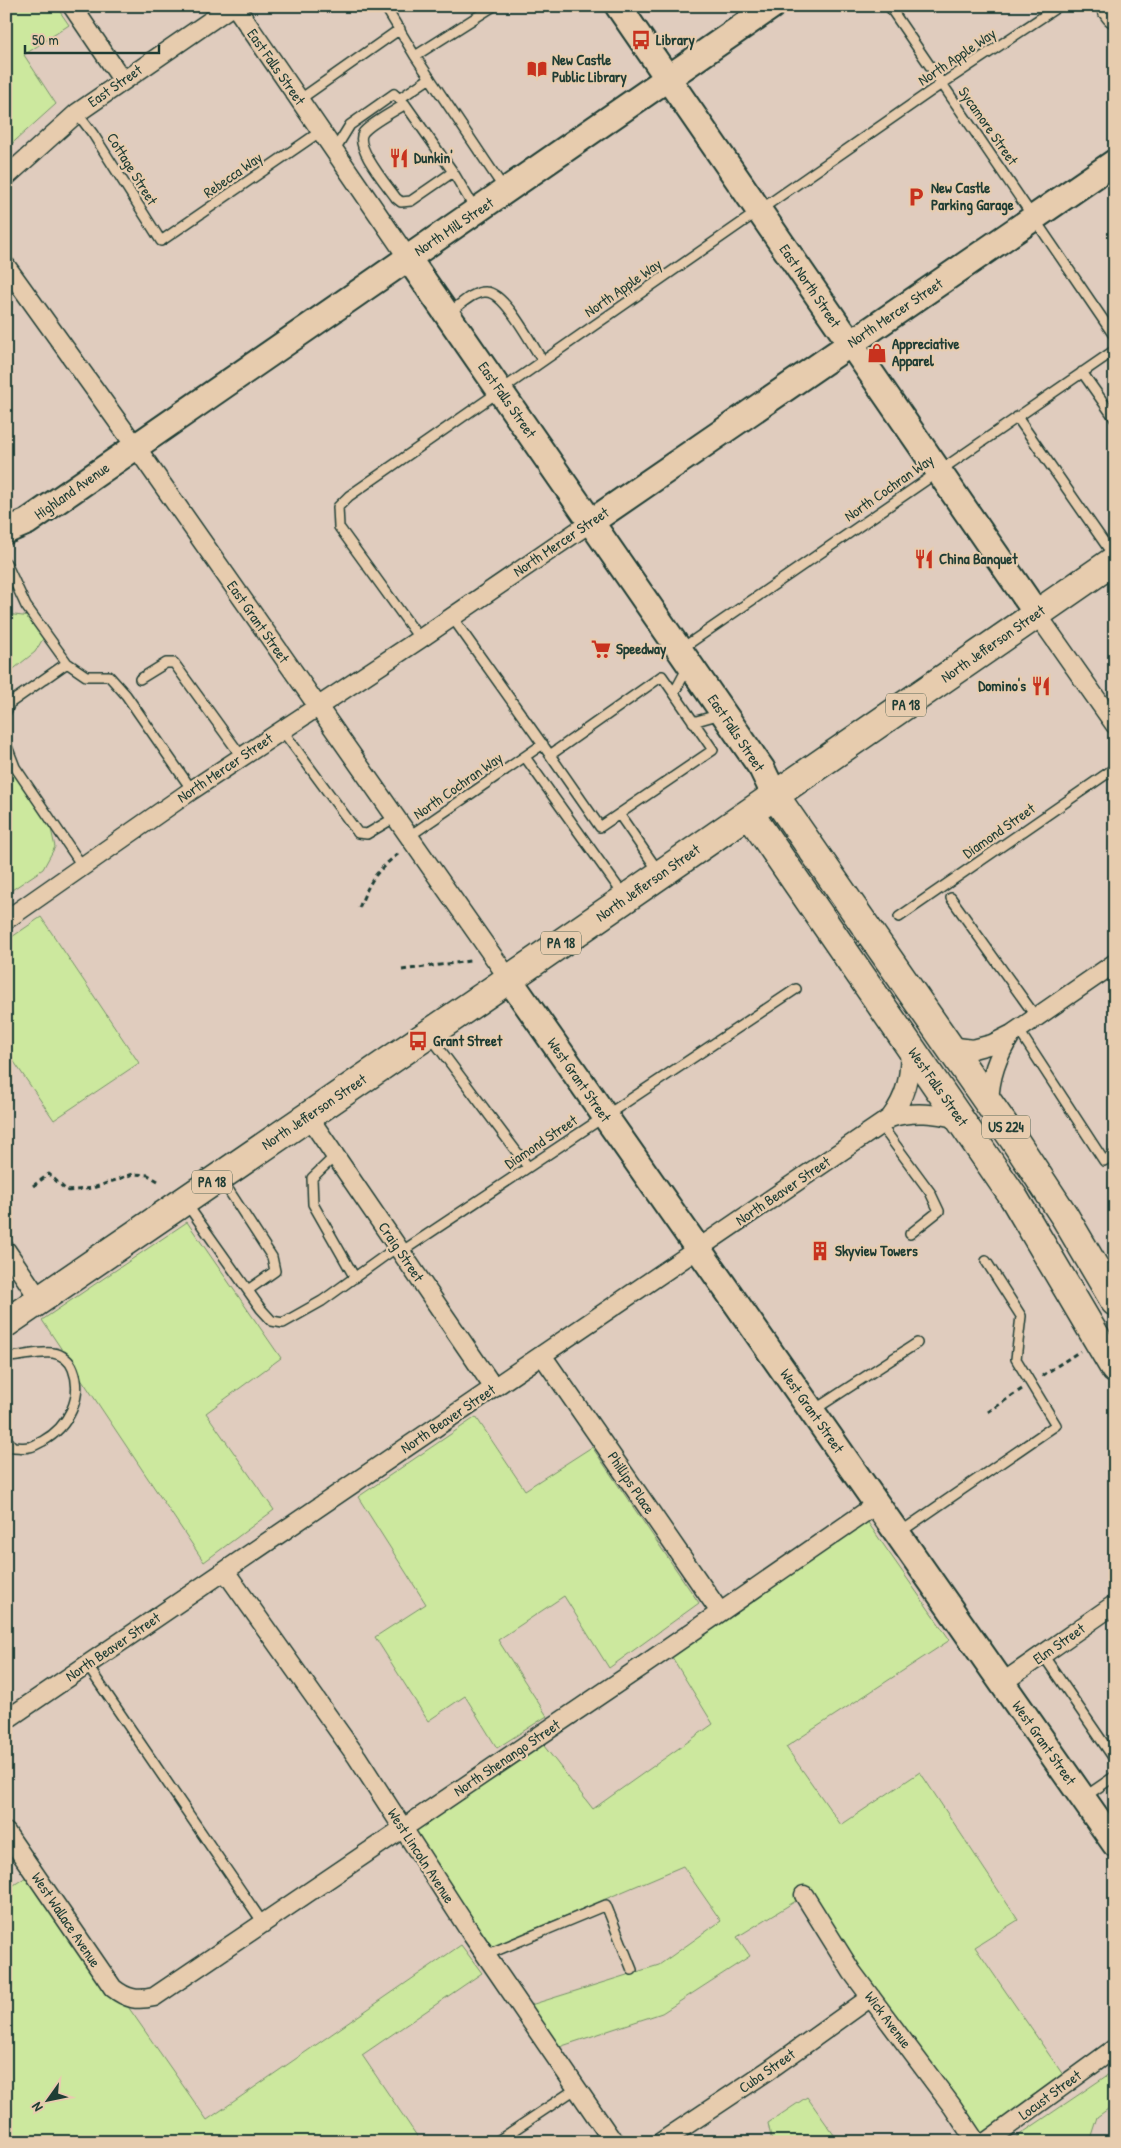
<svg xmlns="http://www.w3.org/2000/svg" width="1121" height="2148" viewBox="0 0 1121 2148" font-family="'Patrick Hand',sans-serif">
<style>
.green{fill:#cce89e;stroke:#769269}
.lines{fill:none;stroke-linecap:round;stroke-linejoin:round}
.lane-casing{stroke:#1f3d34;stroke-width:12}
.street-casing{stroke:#1f3d34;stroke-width:21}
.secondary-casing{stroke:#1f3d34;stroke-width:29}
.primary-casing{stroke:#1f3d34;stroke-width:31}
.path{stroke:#1f3d34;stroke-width:3;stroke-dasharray:5 4;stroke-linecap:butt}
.lane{stroke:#e7ccae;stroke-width:9}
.street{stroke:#e7ccae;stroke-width:18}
.secondary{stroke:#e7ccae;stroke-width:25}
.primary{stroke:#e7ccae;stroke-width:28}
.labels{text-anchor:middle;stroke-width:4.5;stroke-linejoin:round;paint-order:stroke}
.shield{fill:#e7ccae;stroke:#5b6859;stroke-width:1}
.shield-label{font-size:14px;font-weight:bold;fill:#1f3d34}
.poi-label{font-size:15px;font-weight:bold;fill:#1f3d34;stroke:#e7ccae;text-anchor:start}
.street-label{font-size:15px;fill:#1f3d34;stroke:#e7ccae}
</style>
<rect width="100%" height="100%" fill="#e0ccbe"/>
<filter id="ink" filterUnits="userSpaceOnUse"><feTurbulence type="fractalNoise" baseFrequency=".02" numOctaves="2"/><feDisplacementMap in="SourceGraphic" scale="10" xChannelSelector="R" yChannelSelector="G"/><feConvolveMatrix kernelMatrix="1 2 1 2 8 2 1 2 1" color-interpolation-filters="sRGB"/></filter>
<g filter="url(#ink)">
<path class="green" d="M6,6H56L69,25L24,55L56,104L6,149Z
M6,614L31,617L44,637L35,652L6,675Z
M6,757L51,829L55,847L43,869L6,894Z
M41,917L139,1063L54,1120L6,1050V941Z
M187,1222L281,1358L206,1413L274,1510L204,1562L42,1320Z
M476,1417L525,1490L592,1447L699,1603L609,1668L564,1596L498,1640L547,1716L497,1748L465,1696L428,1721L375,1637L426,1604L358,1497Z
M862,1514L950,1640L786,1747L841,1825L920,1772L1018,1920L975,1947L1070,2085L986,2142L804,1896L737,1937L750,1956L662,2013L550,2050L521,2008L659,1965L721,1921L683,1866L483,1951L403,1828L537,1737L593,1809L713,1724L667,1649Z
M34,1872L207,2120L461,1945L482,1973L362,2055L421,2142H6V1890Z
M1115,2070V2104L1097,2117L1089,2142H1009Z
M807,2097L839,2142H772L768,2123Z"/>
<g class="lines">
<defs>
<path id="lane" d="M385,6L415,56L505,190
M889,6L1115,337
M415,56L494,6
M399,99L430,78
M299,100L400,29
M405,104C395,111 369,124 363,133C354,147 387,185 396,198L401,202L411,201L453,172
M77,113L93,134L161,241L321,131
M334,151L350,125L394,94L405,104L453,172L475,209
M449,313C459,306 473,291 486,292C505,292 532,345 542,360
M1082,372L1115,419
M1017,417L1115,558
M6,563L26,606L67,663L86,676H109L126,695L192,790
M452,617L550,755
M420,639L339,527L338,507L349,496L931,91L1059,6
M681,649L1115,350
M662,676L713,750L600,827L550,755Z
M140,679L166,663H174L242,757
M674,693L688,667
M6,712L10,703L67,663
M693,722L721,714
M282,730L358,833L367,834L394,818
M6,744L15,767L83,867
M525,757L625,897
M619,814L659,872
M408,837L543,744
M951,898L1036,1017
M899,917L1115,768
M1018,1029L1104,1161L1115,1154
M430,1036L528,1167
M880,1124L930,1192L939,1211L910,1234
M335,1156L312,1178L313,1204L355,1278
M222,1180L272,1257L275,1271L248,1290
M186,1203L261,1309L272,1321L283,1323L322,1301L397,1247
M401,1252L796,989
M6,1302L17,1312
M6,1357C21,1357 38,1351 53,1353C62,1354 70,1361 73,1369C84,1397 68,1427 43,1441C38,1443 33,1447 29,1447C24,1448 18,1447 13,1447L6,1439
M814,1410L917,1343
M899,1533L1056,1425L1016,1359L1021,1316L986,1261
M1043,1655L1115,1760
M87,1665L263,1923
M1083,1798L1115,1776
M486,1955L606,1905L632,1970
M496,2142L577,2088"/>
<path id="street" d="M72,6L123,81
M235,6L408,258
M6,177L77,113L232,6
M6,266L136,447L509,979
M1037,614L1115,725
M6,920L192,790L420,639L591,522
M949,1046L973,1049L992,1044L1012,1034L1115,963
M989,1103C990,1076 997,1057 1011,1035
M308,1116L494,1388
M890,1118C906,1097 911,1075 909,1048
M6,1250L40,1300
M542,1355L720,1612
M225,1571L357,1757L472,1935L610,2137L616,2142
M1002,1683L1115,1604
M6,1720L890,1118C914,1110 936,1114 960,1119
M6,1832L113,1988C127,1999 137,2001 154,1997L644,1665L877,1504
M804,1895L852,1972L952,2106L976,2142
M661,2142L769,2070L871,1997
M986,2142L1115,2048"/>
<path id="secondary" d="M618,6L1037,614
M408,258L762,769L775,796
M591,522L1115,162
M6,531L27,522L772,6
M509,979L1115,1844"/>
<path id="primary" d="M1110,6L1115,13
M775,796L1015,1141L1065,1217L1115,1302
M749,813L1014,1198L1115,1369
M6,1323L525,968L1115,560"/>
</defs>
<use href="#lane" class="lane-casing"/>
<use href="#street" class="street-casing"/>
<use href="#secondary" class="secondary-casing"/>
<use href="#primary" class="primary-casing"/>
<path class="path" d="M359,908C370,881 375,872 398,854
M402,970L470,961
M33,1186L49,1174L67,1191L93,1188L133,1174L148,1175L158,1181
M1042,1376L1080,1351
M988,1412L1022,1389"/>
<use href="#lane" class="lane"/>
<use href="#street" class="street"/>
<use href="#secondary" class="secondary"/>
<use href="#primary" class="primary"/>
</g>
</g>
<defs>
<symbol id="bus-bare" viewBox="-9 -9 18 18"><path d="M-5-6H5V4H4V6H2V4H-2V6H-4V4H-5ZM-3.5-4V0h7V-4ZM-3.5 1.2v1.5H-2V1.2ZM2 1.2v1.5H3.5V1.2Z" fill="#c8321e" stroke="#e7ccae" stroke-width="2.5" paint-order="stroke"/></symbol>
<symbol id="library-bare" viewBox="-9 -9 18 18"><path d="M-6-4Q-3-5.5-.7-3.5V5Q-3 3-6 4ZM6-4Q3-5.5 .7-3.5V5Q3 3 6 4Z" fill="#c8321e" stroke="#e7ccae" stroke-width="2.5" paint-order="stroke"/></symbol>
<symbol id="restaurant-bare" viewBox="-9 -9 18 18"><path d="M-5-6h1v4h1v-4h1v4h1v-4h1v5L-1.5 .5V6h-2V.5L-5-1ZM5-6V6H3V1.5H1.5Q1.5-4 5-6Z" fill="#c8321e" stroke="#e7ccae" stroke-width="2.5" paint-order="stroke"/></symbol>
<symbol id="parking-bare" viewBox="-9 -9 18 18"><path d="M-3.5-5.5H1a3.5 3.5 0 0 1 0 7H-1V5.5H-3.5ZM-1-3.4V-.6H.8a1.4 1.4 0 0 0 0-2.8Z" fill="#c8321e" stroke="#e7ccae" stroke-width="2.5" paint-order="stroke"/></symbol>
<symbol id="shop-bare" viewBox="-9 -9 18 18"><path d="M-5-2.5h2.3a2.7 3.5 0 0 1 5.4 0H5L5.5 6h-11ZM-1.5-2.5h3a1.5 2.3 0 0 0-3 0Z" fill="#c8321e" stroke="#e7ccae" stroke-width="2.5" paint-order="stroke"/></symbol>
<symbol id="supermarket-bare" viewBox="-9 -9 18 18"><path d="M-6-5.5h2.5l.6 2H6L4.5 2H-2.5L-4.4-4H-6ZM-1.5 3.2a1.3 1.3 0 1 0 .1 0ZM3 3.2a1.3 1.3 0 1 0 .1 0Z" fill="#c8321e" stroke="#e7ccae" stroke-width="2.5" paint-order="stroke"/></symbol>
<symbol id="building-bare" viewBox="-9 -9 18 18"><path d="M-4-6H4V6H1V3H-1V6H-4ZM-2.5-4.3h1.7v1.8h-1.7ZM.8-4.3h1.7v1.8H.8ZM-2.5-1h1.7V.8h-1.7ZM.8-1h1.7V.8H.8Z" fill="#c8321e" stroke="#e7ccae" stroke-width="2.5" paint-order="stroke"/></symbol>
</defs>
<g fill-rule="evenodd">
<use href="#bus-bare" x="627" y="26" width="28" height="28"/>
<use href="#library-bare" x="523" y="55" width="28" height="28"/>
<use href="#restaurant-bare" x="385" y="144" width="28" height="28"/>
<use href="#parking-bare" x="902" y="183" width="28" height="28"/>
<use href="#shop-bare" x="863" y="339" width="28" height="28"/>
<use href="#restaurant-bare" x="910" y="545" width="28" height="28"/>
<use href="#supermarket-bare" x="587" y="635" width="28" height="28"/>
<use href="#restaurant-bare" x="1027" y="672" width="28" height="28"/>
<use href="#bus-bare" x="404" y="1027" width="28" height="28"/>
<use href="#building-bare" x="806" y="1237" width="28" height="28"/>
</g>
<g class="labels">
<g class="shield">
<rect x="886" y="693.5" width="40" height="23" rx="4"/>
<rect x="541" y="931.5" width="40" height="23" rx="4"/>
<rect x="982" y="1115.5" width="48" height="23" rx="4"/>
<rect x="192" y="1170.5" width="40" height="23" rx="4"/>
</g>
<g class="shield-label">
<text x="906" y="710">PA 18</text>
<text x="561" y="948">PA 18</text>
<text x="1006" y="1132">US 224</text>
<text x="212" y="1187">PA 18</text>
</g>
<g class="poi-label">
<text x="656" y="45">Library</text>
<text x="552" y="65">New Castle<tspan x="552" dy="17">Public Library</tspan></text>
<text x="414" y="163">Dunkin'</text>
<text x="931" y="193">New Castle<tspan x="931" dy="17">Parking Garage</tspan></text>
<text x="892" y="349">Appreciative<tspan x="892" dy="17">Apparel</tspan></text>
<text x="939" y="564">China Banquet</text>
<text x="616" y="654">Speedway</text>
<text x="1026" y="691" text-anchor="end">Domino's</text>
<text x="433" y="1046">Grant Street</text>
<text x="835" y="1256">Skyview Towers</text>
</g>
<g class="street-label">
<text transform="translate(957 57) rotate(-34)" y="5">North Apple Way</text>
<text transform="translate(276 67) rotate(55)" y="5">East Falls Street</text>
<text transform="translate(115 86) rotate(-35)" y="5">East Street</text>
<text transform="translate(988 126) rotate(55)" y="5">Sycamore Street</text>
<text transform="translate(132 169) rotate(58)" y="5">Cottage Street</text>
<text transform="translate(233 175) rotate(-35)" y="5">Rebecca Way</text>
<text transform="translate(454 227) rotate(-34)" y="5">North Mill Street</text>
<text transform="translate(810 286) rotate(56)" y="5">East North Street</text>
<text transform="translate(623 288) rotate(-35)" y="5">North Apple Way</text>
<text transform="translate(895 313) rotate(-34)" y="5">North Mercer Street</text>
<text transform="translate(507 400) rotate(55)" y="5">East Falls Street</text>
<text transform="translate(889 488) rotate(-35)" y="5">North Cochran Way</text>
<text transform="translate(72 491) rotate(-35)" y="5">Highland Avenue</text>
<text transform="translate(561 542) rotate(-34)" y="5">North Mercer Street</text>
<text transform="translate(258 622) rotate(55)" y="5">East Grant Street</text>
<text transform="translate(993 644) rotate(-35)" y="5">North Jefferson Street</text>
<text transform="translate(736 733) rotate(56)" y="5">East Falls Street</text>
<text transform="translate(225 768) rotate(-34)" y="5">North Mercer Street</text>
<text transform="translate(458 786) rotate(-35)" y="5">North Cochran Way</text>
<text transform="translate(999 831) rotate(-35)" y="5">Diamond Street</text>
<text transform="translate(648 883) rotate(-35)" y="5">North Jefferson Street</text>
<text transform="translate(579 1080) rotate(55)" y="5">West Grant Street</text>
<text transform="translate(938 1087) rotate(55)" y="5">West Falls Street</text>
<text transform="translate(314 1112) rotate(-34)" y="5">North Jefferson Street</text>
<text transform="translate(541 1142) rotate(-34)" y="5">Diamond Street</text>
<text transform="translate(783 1191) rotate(-34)" y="5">North Beaver Street</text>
<text transform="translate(401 1252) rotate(56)" y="5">Craig Street</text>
<text transform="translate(812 1411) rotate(55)" y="5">West Grant Street</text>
<text transform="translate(448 1419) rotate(-34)" y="5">North Beaver Street</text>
<text transform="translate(631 1483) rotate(56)" y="5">Phillips Place</text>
<text transform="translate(1059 1644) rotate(-35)" y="5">Elm Street</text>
<text transform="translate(113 1647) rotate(-34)" y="5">North Beaver Street</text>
<text transform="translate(1044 1743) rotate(55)" y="5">West Grant Street</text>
<text transform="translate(507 1758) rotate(-34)" y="5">North Shenango Street</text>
<text transform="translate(421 1856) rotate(57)" y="5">West Lincoln Avenue</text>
<text transform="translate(66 1920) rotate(56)" y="5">West Wallace Avenue</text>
<text transform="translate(888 2020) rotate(53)" y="5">Wick Avenue</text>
<text transform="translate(767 2071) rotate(-35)" y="5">Cuba Street</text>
<text transform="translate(1050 2095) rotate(-36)" y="5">Locust Street</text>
</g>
</g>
<rect width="1121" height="2148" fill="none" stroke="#e7ccae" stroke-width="25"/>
<rect x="12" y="12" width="1096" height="2123" fill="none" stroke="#1f3d34" stroke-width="2" filter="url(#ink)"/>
<g transform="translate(48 2100) rotate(237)" stroke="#e7ccae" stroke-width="4" paint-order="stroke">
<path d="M0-4L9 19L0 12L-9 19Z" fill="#1f3d34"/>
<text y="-8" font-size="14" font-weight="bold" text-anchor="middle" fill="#1f3d34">N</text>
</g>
<path d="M25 45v8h134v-8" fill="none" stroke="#1f3d34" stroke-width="2.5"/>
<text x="32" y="45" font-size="15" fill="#1f3d34" stroke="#e7ccae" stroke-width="4" paint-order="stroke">50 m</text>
</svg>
